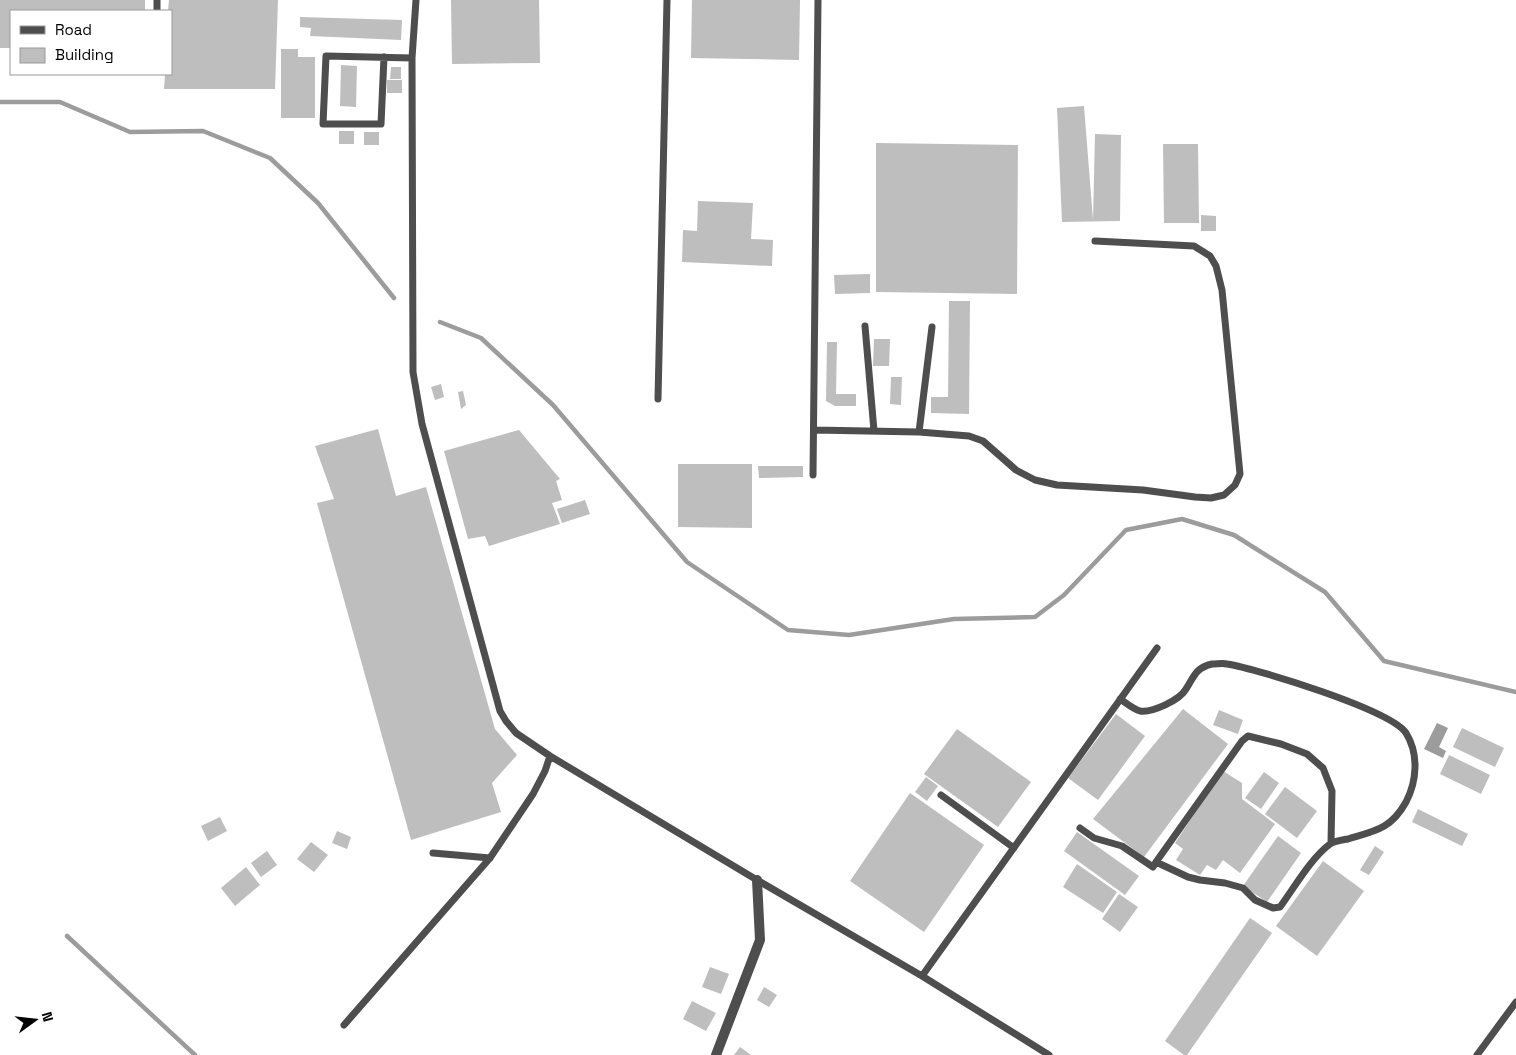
<svg xmlns="http://www.w3.org/2000/svg" width="1516" height="1055" viewBox="0 0 1516 1055" font-family="'Space Grotesk',sans-serif">
<style>
.water{fill:#9c9c9c}
.lines{fill:none;stroke-linecap:round;stroke-linejoin:round}
.stream{stroke:#9c9c9c;stroke-width:4.5}
.building{fill:#bebebe}
.service{stroke:#4e4e4e;stroke-width:7}
.minor{stroke:#4e4e4e;stroke-width:10}
</style>
<rect width="100%" height="100%" fill="#fff"/>
<path class="water" d="M1437,723L1448,728L1439,747L1446,751L1443,758L1424,749Z"/>
<g class="lines">
<path class="stream" d="M0,102H60L130,132L203,131L270,158L318,203L394,298
M440,322L481,338L553,405L687,562L788,630L849,635L954,619L1035,617L1064,595L1126,530L1182,519L1234,535L1325,592L1384,661L1516,692
M67,936L195,1055"/>
</g>
<path class="building" d="M0,0H145V11H11V48H0Z
M169,0H278L275,89H164L165,74H171V11H168Z
M451,0H539L540,63L452,64Z
M692,0H800L799,60L691,58Z
M300,17L402,20L401,40L310,36L311,28L300,27Z
M281,49H298V57H315V118H281Z
M341,65L357,66L356,107L340,106Z
M391,67H401V79H390Z
M387,80H402V93H387Z
M1084,106L1093,220L1095,134L1121,135L1120,221L1062,222L1057,108Z
M339,131H354V144H339Z
M364,132H379V145H364Z
M876,143L1018,145L1017,294L876,292Z
M1163,144H1198L1199,223H1164Z
M698,201L753,203L751,239L773,240L772,266L682,262L683,230L697,231Z
M1201,215L1216,216V231H1201Z
M870,274V293L835,294L834,275Z
M949,301H970L969,414L931,413V397H948Z
M874,339H890L889,366H873Z
M827,342H837L836,394H856V406H835L826,401Z
M891,377H902L901,405L890,404Z
M441,384L444,397L435,400L431,387Z
M463,391L466,405L461,409L458,392Z
M378,429L396,496L426,487L495,729L517,755L492,783L501,812L411,840L317,503L334,499L315,446Z
M519,430L560,479L556,481L562,500L552,503L560,524L489,546L485,536L468,539L444,451Z
M678,464H752V528L678,527Z
M758,466H803V477L759,478Z
M585,500L590,514L562,523L557,509Z
M1183,709L1228,744L1144,857L1093,819Z
M1219,710L1243,720L1238,734L1213,725Z
M1116,714L1145,736L1098,800L1068,778Z
M1462,728L1504,748L1495,767L1453,747Z
M957,729L1031,782L998,827L924,774Z
M1449,755L1490,775L1481,794L1440,774Z
M1223,771L1242,783V799L1275,824L1240,873L1223,860L1216,870L1207,865L1200,875L1176,860L1183,849L1175,843Z
M1264,772L1279,783L1261,809L1245,798Z
M926,777L938,786L927,801L915,792Z
M1285,787L1317,811L1297,838L1265,814Z
M910,793L984,845L924,932L850,881Z
M1418,809L1468,834L1462,846L1412,822Z
M220,817L227,831L208,841L201,826Z
M337,831L351,837L347,849L332,843Z
M1077,832L1139,876L1125,895L1064,851Z
M1278,836L1301,853L1267,902L1243,886Z
M311,842L328,855L314,872L297,859Z
M1375,846L1384,852L1369,875L1360,870Z
M267,851L277,865L261,877L251,863Z
M1323,861L1364,891L1317,956L1276,926Z
M1077,864L1117,892L1103,913L1063,887Z
M246,867L260,885L235,906L221,888Z
M1119,894L1138,907L1120,932L1102,919Z
M1250,918L1272,933L1187,1055H1184L1165,1041Z
M710,967L729,974L721,994L702,987Z
M764,987L777,995L769,1007L757,1000Z
M692,1001L716,1013L706,1031L683,1019Z
M740,1047L751,1055H734Z"/>
<g class="lines">
<path class="service" d="M416,0L412,58L413,372L422,424L500,711L506,721L516,733L550,756L757,880L922,976L1049,1055
M157,11V0
M384,57L381,124H323L326,56L412,58
M865,326L874,431
M658,399L667,0
M814,430L919,432L969,436L983,441L1016,470L1035,480L1057,485L1143,490L1195,497L1211,498L1224,495L1235,485L1240,474L1222,290L1216,266L1210,256L1194,246L1095,241
M919,432L932,327
M813,475L818,0
M941,795L1014,848
M1080,828L1094,838L1122,846L1153,867L1156,862L1188,877L1200,880L1225,883L1243,888L1255,900L1273,908L1280,907C1294,888 1311,858 1330,844C1334,841 1342,840 1348,839C1375,831 1391,829 1406,802C1417,781 1419,754 1406,733C1391,710 1258,669 1227,664C1223,663 1217,664 1212,664C1195,668 1194,677 1186,689C1180,700 1152,713 1140,711C1133,709 1125,702 1120,699
M433,853L490,858
M1156,862L1242,741L1248,736L1281,744L1307,754L1323,768L1332,791L1331,843
M922,976L1157,648
M344,1025L490,858L533,794L545,771L550,756
M1477,1055L1516,1002"/>
<path class="minor" d="M716,1055L760,940L757,880"/>
</g>
<rect x="10" y="10" width="162" height="65" fill="#ffffff" stroke="#999999"/>
<rect x="20" y="26" width="25" height="8" fill="#4e4e4e" stroke="#999999"/>
<text x="55" y="35" font-size="15" fill="#000000">Road</text>
<rect x="20" y="48" width="25" height="15" fill="#bebebe" stroke="#999999"/>
<text x="55" y="60" font-size="15" fill="#000000">Building</text>
<g transform="translate(35 1020) rotate(75)" stroke="#ffffff" stroke-width="4" paint-order="stroke">
<path d="M0-4L9 19L0 12L-9 19Z" fill="#000000"/>
<text y="-8" font-size="14" font-weight="bold" text-anchor="middle" fill="#000000">N</text>
</g>
</svg>
